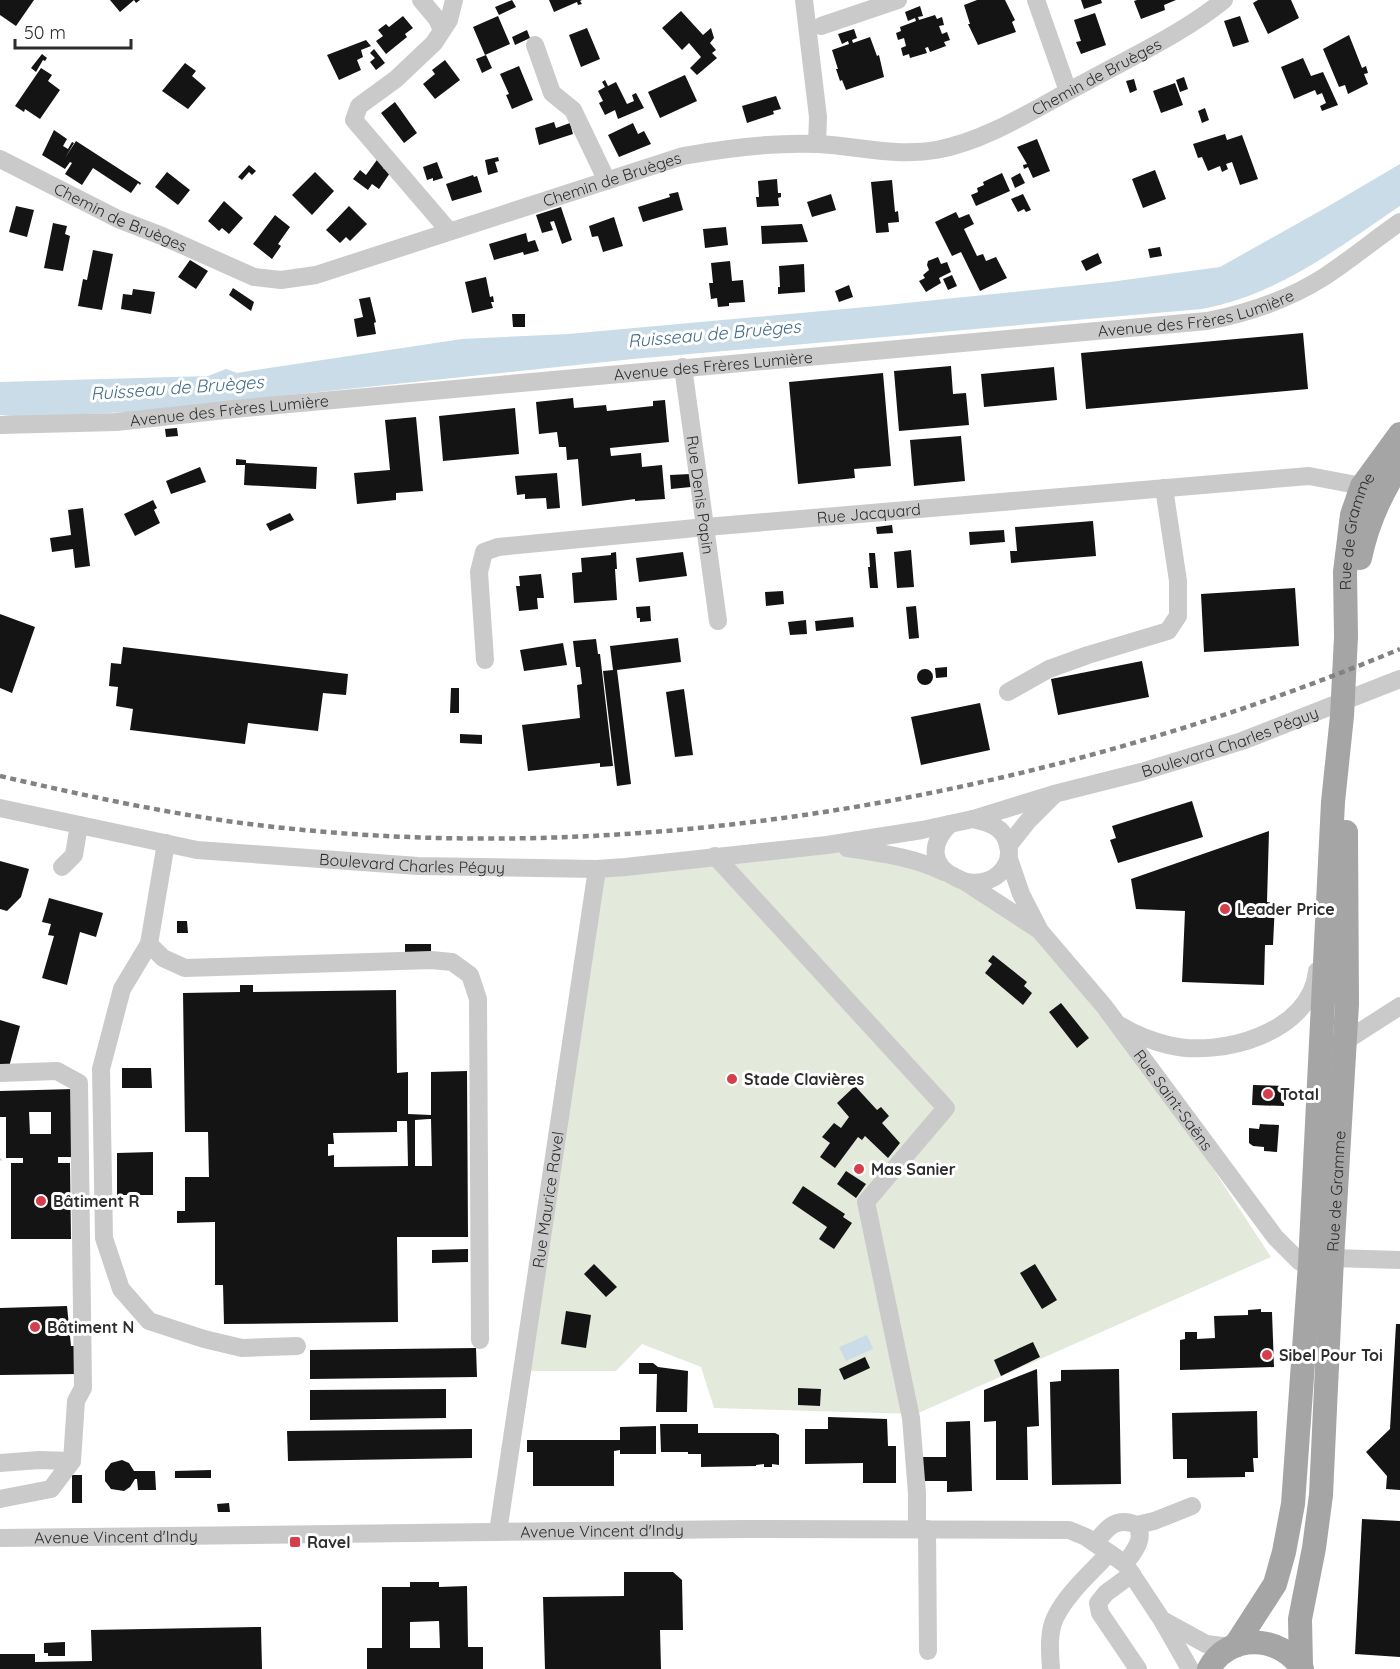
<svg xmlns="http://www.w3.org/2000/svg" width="1400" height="1669" viewBox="0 0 1400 1669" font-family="Quicksand,sans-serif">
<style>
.green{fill:#e3e9db}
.water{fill:#c9dce7}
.building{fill:#141414;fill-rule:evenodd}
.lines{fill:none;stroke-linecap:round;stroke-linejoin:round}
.path{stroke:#cacaca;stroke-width:3;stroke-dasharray:3 3;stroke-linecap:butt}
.minor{stroke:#cacaca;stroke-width:18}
.major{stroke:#a5a5a5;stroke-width:24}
.rail{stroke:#828282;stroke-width:4.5;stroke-dasharray:6 4.5;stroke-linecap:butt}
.poi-dot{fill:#d53e4b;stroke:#fff;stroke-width:2}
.labels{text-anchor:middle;stroke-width:6;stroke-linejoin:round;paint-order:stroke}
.street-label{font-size:16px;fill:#2d2d2d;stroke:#fff}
.poi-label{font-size:16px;font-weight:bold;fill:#2d2d2d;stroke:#fff;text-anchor:start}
.water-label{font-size:18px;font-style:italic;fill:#426d87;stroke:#fff}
</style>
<rect width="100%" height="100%" fill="#fff"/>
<path class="green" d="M827,845L919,861L1040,931L1118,1024L1271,1257L916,1414L714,1408L701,1367L642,1344L616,1371H521L597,869Z"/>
<path class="water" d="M1400,164V206C1336,249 1280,294 1202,309L633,359L129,412L24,417L0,415V382L208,376L226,369L237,373L243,372L462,339L568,334L877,306L1110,282L1220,267L1327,207Z
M867,1335L873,1349L846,1361L839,1347Z"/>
<path class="building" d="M0,0H34L16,26L0,15Z
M110,0H140L136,3L134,0L120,12Z
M512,0L516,7L499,15L495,7Z
M549,0H582L580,1L582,4L578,5L577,2L554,12Z
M977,0H1005L1015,20L1012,22L1016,32L978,45L968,24H970L964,5Z
M1081,0H1101L1102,3L1084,9Z
M1137,0H1176L1164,5L1165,10L1141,19L1134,1Z
M1258,0H1291L1299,18L1268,34L1253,3Z
M920,6L923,16L918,17L919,20L935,15L937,19L942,17L944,25L939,26L942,34L947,32L950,40L944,42L946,46L930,52L928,47L925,48L927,53L910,58L909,54L903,56L901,48L906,46L904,38L898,40L896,33L901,31L900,27L916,21L915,18L908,21L905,12Z
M681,11L703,35L711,28L714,38L710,43L716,50L712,53L717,58L697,75L690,68L701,57L689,43L682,50L662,28Z
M1095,13L1106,45L1081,54L1076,42L1081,41L1074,20Z
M403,16L413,28L405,34L407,37L386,54L376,41L383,36L378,30L386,24L389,27Z
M498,16L510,44L485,55L473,27Z
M1240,16L1249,42L1233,47L1224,21Z
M587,28L600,59L581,67L569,35Z
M854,29L857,38L852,40L853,43L870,37L877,56L879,55L884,77L846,90L842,80L840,81L836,69H838L832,50L849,44L848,41L842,44L838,34Z
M527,30L530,38L515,45L512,37Z
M1349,35L1362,68L1366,66L1368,73L1364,74L1368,84L1348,94L1345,85L1339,87L1323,49Z
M366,40L371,46L361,50L363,57L357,60L361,70L339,80L327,55Z
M374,49L385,63L376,70L370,62L375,58L370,53Z
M42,54L47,58L45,61L43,60L36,72L31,68Z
M486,55L492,68L482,73L476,59Z
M1303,58L1311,76L1323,72L1338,105L1322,111L1320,106L1326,103L1322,93L1317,95L1315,90L1294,99L1281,67Z
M445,60L460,80L435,99L423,84L435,74L432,70Z
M185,63L196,71L192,76L206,88L188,109L162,91Z
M519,66L533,100L512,109L506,95L509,94L500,74Z
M41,68L52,75L48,81L60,90L40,119L25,109L24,112L15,106Z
M685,75L697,101L660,118L648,92Z
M1184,77L1188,89L1180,92L1176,80Z
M1134,79L1137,90L1130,93L1126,81Z
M605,80L608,86L616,82L627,104L634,101L632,95L636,93L644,108L618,119L615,110L605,115L599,103L603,101L598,91L605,87L602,82Z
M1175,83L1183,105L1161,113L1153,91Z
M776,96L781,109L773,111L774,114L747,123L742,106Z
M395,102L417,133L404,143L381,113Z
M1205,108L1209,120L1202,123L1198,111Z
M554,122L556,128L570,123L573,134L539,145L535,128Z
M633,123L638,134L644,131L651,144L619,157L608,135Z
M54,130L67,139L63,146L68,149L72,142L74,143L65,158L76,141L141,183L140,185L138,183L131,193L93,168L82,185L65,174L72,163L70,162L65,169L42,155Z
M1225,134L1227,140L1242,135L1258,179L1240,185L1232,162L1226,164L1228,169L1222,172L1220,166L1208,171L1202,157L1198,158L1193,144Z
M1037,139L1050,171L1033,178L1028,167L1024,169L1023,165L1027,164L1017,147Z
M379,157L387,162L383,168L390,173L379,189L372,184L368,190L353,179L360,170L366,175Z
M498,157L499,161L495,162L498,172L488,175L485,160Z
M437,162L443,178L433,181V178L427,180L423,167Z
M249,165L256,171L252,175L249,172L242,180L238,177Z
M1155,170L1166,199L1143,208L1132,179Z
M167,172L190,190L178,205L155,187Z
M315,172L334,191L312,215L292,195Z
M1002,173L1010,191L976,206L971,195L978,192L977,188L984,185L983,182Z
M1020,173L1025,183L1015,188L1011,178Z
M473,175L474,177L477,176L482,192L452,201L446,184Z
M777,179L778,193H781V197L778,198L779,206L757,207L756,197H759L758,181Z
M892,180L895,212L898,211L899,222L888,223L889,232L876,233L871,182Z
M678,192L683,210L643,222L638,207L670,197L669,194Z
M831,194L836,210L812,217L807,202Z
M1023,194L1031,210L1026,212L1024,209L1018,212L1011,199Z
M224,201L243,218L229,234L222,228L219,231L208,221Z
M16,206L34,210L27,237L9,232Z
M349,206L367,224L350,241L346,237L340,243L326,230Z
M561,207L572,240L562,244L554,221L550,222L553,230L542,233L536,215Z
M956,212L959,218L969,214L974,224L964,229L977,256L983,254L986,261L996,257L1007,278L980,291L961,252L952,256L935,222Z
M275,215L290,227L278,244L281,246L272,259L253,244Z
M614,217L623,246L603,252L598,236L592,237L589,226Z
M53,223L67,226L65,234L70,236L63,271L44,268Z
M802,224L808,242L762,244L761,226Z
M726,227L728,245L705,248L703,229Z
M526,233L528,242L535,240L539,251L524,255L523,252L494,260L489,244Z
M1160,247L1162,256L1150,258L1148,249Z
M93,250L113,254L102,310L78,306L83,279L87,280Z
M1098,253L1102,263L1086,271L1081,261Z
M938,257L941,264L947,262L951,272L939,278L941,283L926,292L919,281L925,278L923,275L929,270L927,265L928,261Z
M190,260L208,271L196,289L178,277Z
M730,261L732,281L743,280L745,302L729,303V306L718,307L717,298L711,299L709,283H713L711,263Z
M804,264L805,292L778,294V287H780L779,266Z
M952,275L957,286L948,290L943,279Z
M486,277L490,297L493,296L494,302H491L493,308L472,313L465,282Z
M849,285L853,297L839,302L835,291Z
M233,288L254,302L251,311L229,295Z
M133,289L155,292L151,314L121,309L123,294L132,295Z
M370,297L376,322L374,323L376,334L357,337L354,319L363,317L359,299Z
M512,314H525V327H513Z
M1303,333L1308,389L1086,409L1081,353Z
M951,366L953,394L966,393L969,425L899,431L894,371Z
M1054,367L1057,400L984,407L981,374Z
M883,373L891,466L854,469L855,478L798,484L789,382Z
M573,398L574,408L606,405L607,411L653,406V401L665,400L669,442L610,448L611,456L641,453L642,467L662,465L665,499L635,501V499L582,506L578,459L567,460L566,447H559L557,432L539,434L536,402Z
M515,408L519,454L443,461L439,416Z
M416,417L423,491L396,493V500L357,504L354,473L390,470L385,420Z
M177,428L178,436L166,437L165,429Z
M961,436L965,481L914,486L910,440Z
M236,459L246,460V463L317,467L316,489L244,485L245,465H236Z
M200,467L206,482L171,494L166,481Z
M557,473L560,508L547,509L546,498L525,499V494L517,495L515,476Z
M690,474L691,487L671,489L670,475Z
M153,500L157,508L154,510L160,523L135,536L124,514Z
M83,508L90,566L75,568L73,549L52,552L50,538L71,535L68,510Z
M290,513L294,520L270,531L266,524Z
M1093,521L1096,556L1011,563L1010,551H1017L1015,527Z
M892,525L893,533L877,534L876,527Z
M1004,530L1005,542L970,545L969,532Z
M911,550L914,587L897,588L894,552Z
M616,552L617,569H615L617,600L574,603L572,573L582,572L581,558L611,555V553Z
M683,552L687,576L639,582L636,558Z
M869,553H875L878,588H870L868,567H870Z
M541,574L544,598H537L538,609L519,611L516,586H520L519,576Z
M1295,588L1299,646L1204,652L1201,594Z
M783,591L784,604L766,606L765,592Z
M650,606L651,621L640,622V618H637L636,607Z
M916,606L919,638L909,639L906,607Z
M0,614L35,627L12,693L0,688Z
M853,617L854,627L816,631L815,621Z
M806,620L807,634L790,635L788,622Z
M678,638L681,662L617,670L631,784L617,786L603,671L613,670L610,646Z
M596,639L598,654H600L613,766L600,767V763L528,771L522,725L580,718L577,685L582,684L580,667H576L573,641Z
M563,643L567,665L524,671L520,650Z
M123,647L348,674L346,695L323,693L318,731L248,723L245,744L130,730L133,709L116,706L118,687L109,686L111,663L121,664Z
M1142,661L1149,697L1058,715L1051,679Z
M947,667V677L936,678L935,668Z
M917 677a8 8 0 1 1 16 0a8 8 0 1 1-16 0Z
M451,688H459V713H450Z
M684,689L693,755L675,757L666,692Z
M980,703L990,750L921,765L911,717Z
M460,734L482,735V744L460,743Z
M1192,801L1203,837L1118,863L1110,840L1116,838L1112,826Z
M1269,831L1267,902L1275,903L1273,945H1265L1264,985L1182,982L1185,911L1136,909L1131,879Z
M0,861L29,869L21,897L7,911L0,909Z
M49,898L103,913L96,937L80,932L67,985L42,978L54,936L48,935L51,924L42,922Z
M177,921H187L188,933H177Z
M405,944H431V954H405Z
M993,955L1027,982L1024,986L1032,993L1023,1005L985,973L992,964L988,961Z
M240,985H253V992L396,990L397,1073L408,1072V1114L431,1115V1072L467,1071L468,1237H397L398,1322L224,1324L223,1285H215V1222L177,1223V1211H185V1177H209L208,1132H185L183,993L240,992ZM429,1119H431L432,1166H415V1120ZM397,1121H407L408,1166L334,1167V1155L328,1156V1144H334L333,1133L397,1132Z
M1061,1003L1089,1038L1077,1048L1049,1012Z
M0,1020L20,1026L9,1067L0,1065Z
M122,1068H151L152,1088H122Z
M1253,1085L1285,1086L1284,1106L1252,1105Z
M855,1086L877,1110L881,1107L889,1116L882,1123L900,1143L888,1158L865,1136L862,1140L858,1137L835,1168L820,1157L830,1143L822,1137L834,1123L841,1128L849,1117L837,1103Z
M74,1089L75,1157H58V1163H70L71,1239H11V1163H23V1158H6V1117H0V1091ZM29,1112H51V1134H30Z
M1260,1124L1279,1125L1277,1152L1264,1151V1147L1253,1146L1249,1143V1128L1259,1129Z
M153,1152V1195H117V1153Z
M846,1171L866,1184L856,1198L837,1184Z
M803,1186L845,1214L843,1217L852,1223L834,1249L819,1239L827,1227L792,1203Z
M468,1249V1262L432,1263V1250Z
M594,1264L617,1287L606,1297L584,1274Z
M1035,1264L1057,1300L1042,1309L1020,1273Z
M67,1306L71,1346H80L78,1374L0,1375V1308Z
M1261,1309V1312H1272L1274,1367L1180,1370V1340L1185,1339V1332H1197V1339L1215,1338L1214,1316L1248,1315V1310Z
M566,1311L591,1315L586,1348L561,1344Z
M1396,1324H1400V1490L1386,1489L1387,1476L1366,1452L1390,1429Z
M1033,1342L1040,1357L1001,1376L994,1360Z
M476,1348L477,1377L310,1379V1350Z
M865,1357L870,1368L844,1380L839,1369Z
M639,1363H653L658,1367L688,1371L687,1412H656L657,1374H639Z
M1037,1369L1039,1426L1027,1427L1028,1480H996V1421L984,1422V1390Z
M1119,1369L1121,1484L1052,1485L1050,1382L1061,1381V1370Z
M798,1388L821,1389L820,1406L798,1405Z
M446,1389V1418L310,1420V1390Z
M1257,1411L1258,1458H1253L1254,1472H1245V1477L1187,1478V1459H1173L1172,1413Z
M828,1417L887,1419L888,1446H896V1483H863V1463L805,1464V1429H828Z
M970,1421L972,1491L947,1492V1481H924L922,1457H946V1422Z
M660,1424H698V1433H775L779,1435V1465L772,1464V1467H764V1464L756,1465V1466L701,1467V1454H688V1452H661Z
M656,1426V1454H620V1450L614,1451V1486H533V1452H527V1440H620V1427Z
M472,1429V1458L288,1461L287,1431Z
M122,1460L129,1463L134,1471H155L156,1490H138L137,1479H135L130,1487L124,1491L111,1489L105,1481V1471L111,1463Z
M211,1470V1478H175V1471Z
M72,1475H82V1503H72Z
M229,1503L230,1512H218L217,1504Z
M1362,1519L1400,1521V1657L1355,1654Z
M624,1572H673L682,1580L683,1630H660L661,1669H545L543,1597L624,1596Z
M410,1582H439V1587L467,1586L468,1647H483V1669H367V1648H382V1587H410ZM439,1621L440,1648H410V1622Z
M261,1627L262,1669H0V1654H35V1662L92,1661L91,1630Z
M65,1642V1656H48V1653H44V1643Z"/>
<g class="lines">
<path class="path" d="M0,1160L1,1159"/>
<g class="minor">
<path d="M421,0L437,19L442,30"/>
<path d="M804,0L818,117L817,144"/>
<path d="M1036,0L1068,91"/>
<path d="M821,26L898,0"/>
<path d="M535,45L552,93L573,110L607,181"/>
<path id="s1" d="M0,159L118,219L162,236L254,277L281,280L316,275L683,156C727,148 772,142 818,144C857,146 897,157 936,150C987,141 1038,107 1084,83C1131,57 1182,34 1224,0"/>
<path d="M449,231L354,120L359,106L396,79L434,43L449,20L454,0"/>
<path id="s2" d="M683,367L718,621"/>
<path id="s3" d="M0,425L116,422L244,408L1207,321C1248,313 1288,300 1324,277C1350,260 1374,240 1400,222"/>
<path id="s4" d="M485,660L479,572L484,552L498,547L706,527L1309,476L1362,486"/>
<path d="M1008,692L1049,669L1088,655L1168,631L1178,616V581L1164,488"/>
<path id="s5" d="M0,808L197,850L418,866L597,869L625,867L827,845L922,830L973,819L1054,794L1141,772L1242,741L1400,679"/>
<path d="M950,824C931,842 929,865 955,877C959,879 964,882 968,882C991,886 1014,869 1008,845C1004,827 990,823 973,819"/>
<path d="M166,843L149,944L163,958L185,968L431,960L452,962L470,975L478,999L480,1340"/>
<path d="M1008,846L1028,821L1053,796"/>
<path d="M847,848C880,853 914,857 944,872"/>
<path d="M715,856L946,1108L866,1202L911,1418L917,1493V1529"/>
<path id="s6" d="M1009,859L1021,894L1040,931L1104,1006L1275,1237L1300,1262L1310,1264"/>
<path d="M62,867L74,855L79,825"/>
<path d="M967,883L1039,930"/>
<path d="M149,944L122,989L101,1069L104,1238L121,1289L149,1321L204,1339L242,1348L297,1346"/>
<path d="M1121,1026C1136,1035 1152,1041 1168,1045C1220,1058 1311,1033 1317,971"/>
<path d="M1335,1042H1344L1400,1006"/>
<path d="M0,1073L57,1071L79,1083L83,1388L76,1401L72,1461L51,1489L0,1499"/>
<path d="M1332,1258L1400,1260"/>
<path d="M0,1463L39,1460L72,1461"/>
<path d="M1137,1525L1154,1521L1192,1506"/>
<path d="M927,1529L928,1651"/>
<path id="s7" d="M498,1532L597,869"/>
<path id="s8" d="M0,1538L744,1529L1069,1530L1086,1537L1125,1564L1162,1620L1190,1669"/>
<path d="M1095,1543C1107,1528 1116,1516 1137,1525C1145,1540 1134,1551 1125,1564"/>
<path d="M1132,1574L1106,1593L1098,1603L1100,1613L1138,1669"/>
<path d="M1164,1621L1206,1644L1231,1647"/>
<path d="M1051,1669C1050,1653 1048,1633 1055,1618C1067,1593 1091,1573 1109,1553"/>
</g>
<g class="major">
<path d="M1360,558C1367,524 1381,493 1400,464"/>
<path id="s9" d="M1235,1646L1275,1584L1284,1552L1293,1504L1310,1264L1333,802L1342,716L1346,637L1345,572L1352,515L1362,486L1400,434"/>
<path id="s10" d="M1301,1666L1300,1619L1314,1548L1321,1495L1332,1258L1347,1004L1346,832"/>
<path d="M1209,1669C1228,1632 1282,1635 1302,1669"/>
</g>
<path class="rail" d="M0,776C91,797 182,817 275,827C651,869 1052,794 1400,649"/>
</g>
<g class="poi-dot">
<circle cx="1225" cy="909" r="6"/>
<circle cx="732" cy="1079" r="6"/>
<circle cx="1268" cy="1094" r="6"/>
<circle cx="859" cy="1169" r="6"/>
<circle cx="41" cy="1201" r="6"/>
<circle cx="35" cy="1327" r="6"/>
<circle cx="1267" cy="1355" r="6"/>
<rect x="289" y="1536" width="12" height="12" rx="3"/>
</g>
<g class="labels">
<g class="street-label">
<text dy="6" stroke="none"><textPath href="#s1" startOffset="1160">Chemin de Bruèges</textPath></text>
<text dy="6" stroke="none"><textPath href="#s1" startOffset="654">Chemin de Bruèges</textPath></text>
<text dy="6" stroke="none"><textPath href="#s1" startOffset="134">Chemin de Bruèges</textPath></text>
<text dy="6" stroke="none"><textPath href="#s3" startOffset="1202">Avenue des Frères Lumière</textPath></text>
<text dy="6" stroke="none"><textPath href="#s3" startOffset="716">Avenue des Frères Lumière</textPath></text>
<text dy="6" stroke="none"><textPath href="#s3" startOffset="230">Avenue des Frères Lumière</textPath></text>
<text dy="6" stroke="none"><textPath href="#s2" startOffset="129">Rue Denis Papin</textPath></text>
<text dy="6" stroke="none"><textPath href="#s4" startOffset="496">Rue Jacquard</textPath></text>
<text dy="6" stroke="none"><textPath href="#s9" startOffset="1132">Rue de Gramme</textPath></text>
<text dy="6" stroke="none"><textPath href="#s5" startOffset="1250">Boulevard Charles Péguy</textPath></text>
<text dy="6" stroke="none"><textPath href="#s5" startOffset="417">Boulevard Charles Péguy</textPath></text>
<text dy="6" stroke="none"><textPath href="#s6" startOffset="294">Rue Saint-Saëns</textPath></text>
<text dy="6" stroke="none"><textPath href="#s10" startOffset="477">Rue de Gramme</textPath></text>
<text dy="6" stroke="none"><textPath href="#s7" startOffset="336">Rue Maurice Ravel</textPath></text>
<text dy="6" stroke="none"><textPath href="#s8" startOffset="602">Avenue Vincent d'Indy</textPath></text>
<text dy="6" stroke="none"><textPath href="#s8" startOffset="116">Avenue Vincent d'Indy</textPath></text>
</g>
<g class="poi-label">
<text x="1237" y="915">Leader Price</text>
<text x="744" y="1085">Stade Clavières</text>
<text x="1280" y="1100">Total</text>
<text x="871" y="1175">Mas Sanier</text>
<text x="53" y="1207">Bâtiment R</text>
<text x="47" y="1333">Bâtiment N</text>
<text x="1279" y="1361">Sibel Pour Toi</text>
<text x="307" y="1548">Ravel</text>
</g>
<g class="water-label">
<text transform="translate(714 334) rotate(-5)" y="6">Ruisseau de Bruèges</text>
<text transform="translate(177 388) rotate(-4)" y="6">Ruisseau de Bruèges</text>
</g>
</g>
<path d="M15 39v9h116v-9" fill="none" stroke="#2d2d2d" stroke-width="3"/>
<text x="24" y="39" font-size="18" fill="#2d2d2d" stroke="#ffffff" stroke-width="4.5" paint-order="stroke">50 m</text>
</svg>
